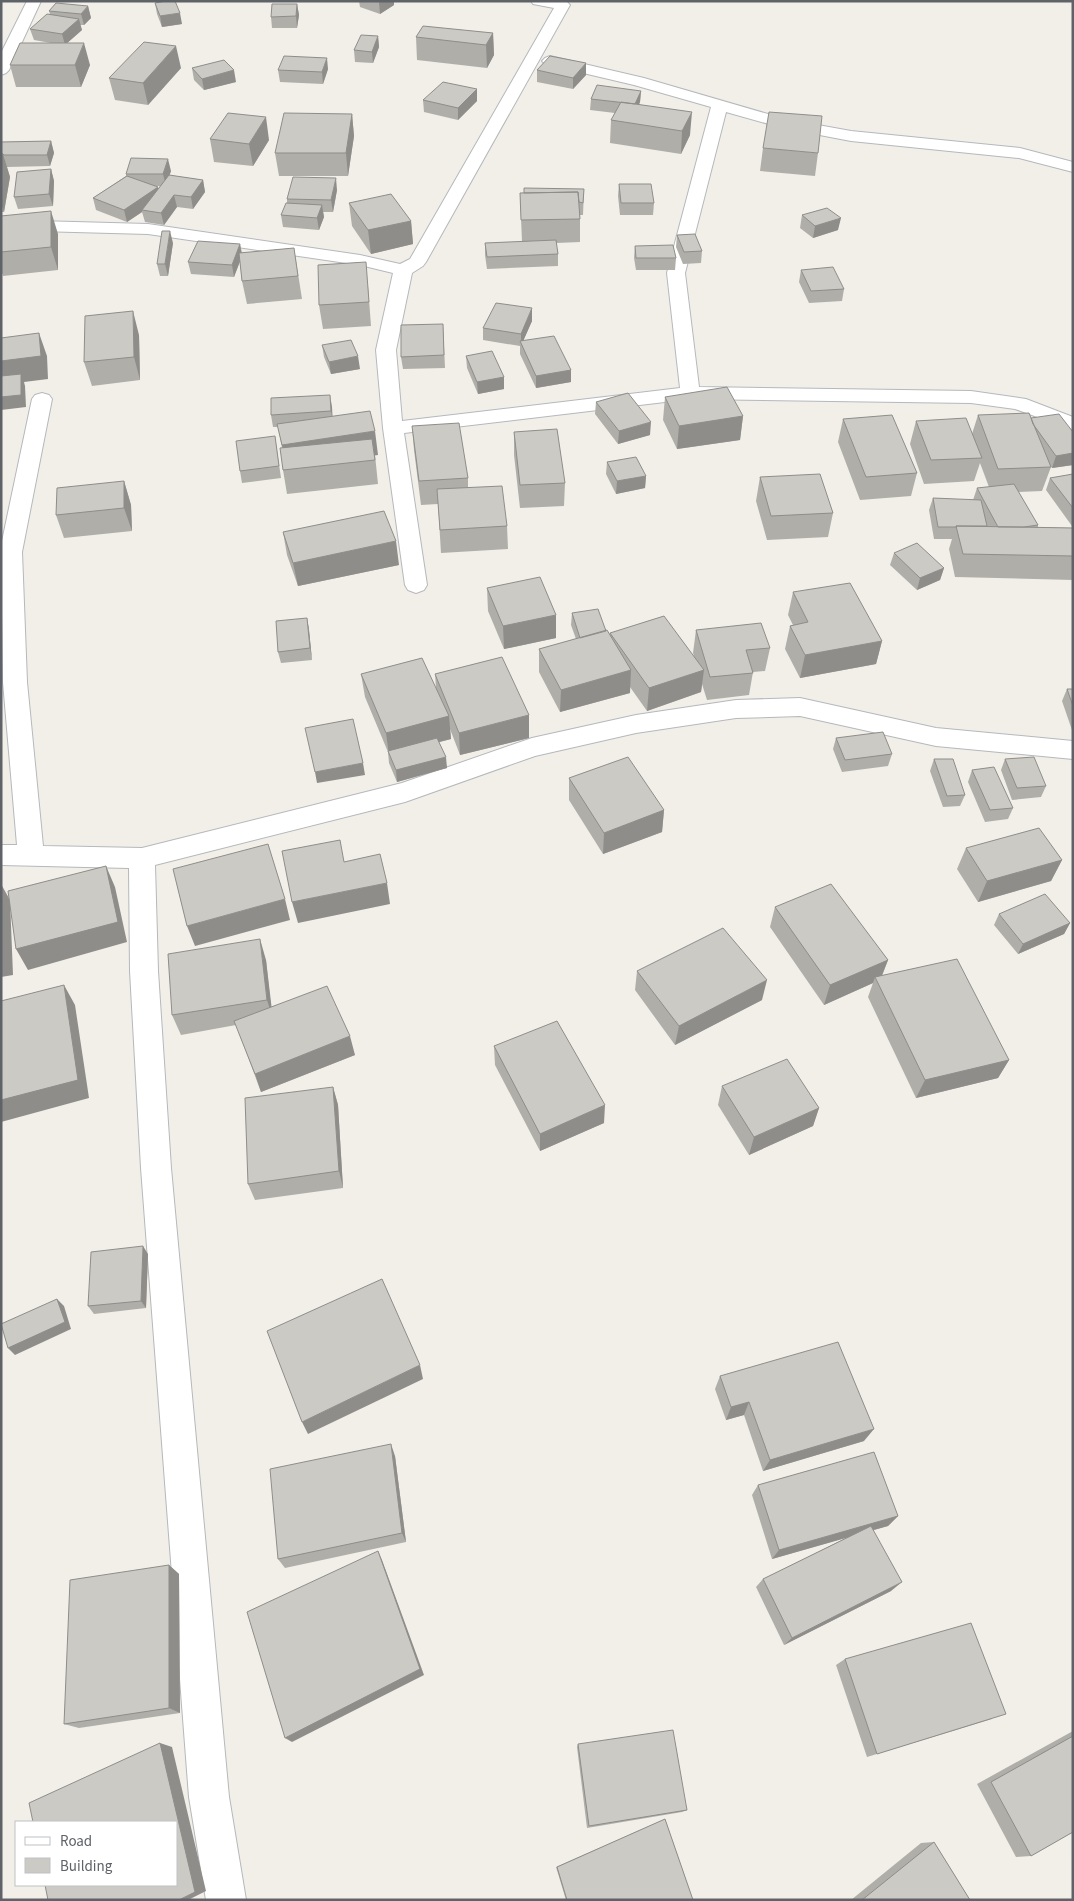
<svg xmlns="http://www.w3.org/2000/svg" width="1074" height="1901" viewBox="0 0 1074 1901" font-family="'Source Sans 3',sans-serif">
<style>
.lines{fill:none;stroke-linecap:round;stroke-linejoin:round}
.street-casing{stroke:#b5b8bc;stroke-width:2}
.street{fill:#fff;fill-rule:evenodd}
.wall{fill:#afaea9;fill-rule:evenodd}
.shaded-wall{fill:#8f8d8a}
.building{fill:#cccac5;stroke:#8f8d8a}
</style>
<rect width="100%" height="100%" fill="#f1efe8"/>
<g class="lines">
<defs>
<path id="street" d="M27,1H41L9,70L6,73L1,75V53Z
M531,1H566L570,5L426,262L423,266L412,273L396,350L402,421L680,388L667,273L711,107L634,85L545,64L542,61L545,58L550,56L644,78L785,119L851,131L1020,148L1073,162V172L1019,158L851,141L783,128L726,112L685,273L699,387L971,391L1026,399L1073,417V430L1015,409L971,403L690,399L404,433L427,585L424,590L416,593L408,590L405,585L383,428L376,350L393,273L360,265L148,234L1,230V220L148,224L360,255L400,264L410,259L554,8L533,4Z
M42,393L49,395L52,399L22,552L27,682L43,846L142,848L402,783L532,738L636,715L736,700L800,698L936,728L1073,741V759L936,746L800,716L736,718L636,733L535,756L405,802L155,865L158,971L171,1168L229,1797L246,1900H206L189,1797L141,1168L130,971L129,868L1,865V845H17L3,682L1,546L32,399L35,395Z"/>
</defs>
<use href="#street" class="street-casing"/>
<use href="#street" class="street"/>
</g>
<path class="wall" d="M359,1H394V5L380,14L360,7Z
M155,3L182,24L162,27L157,14Z
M297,4L299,15L297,28H272L271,17Z
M88,6L91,18L84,25H80L82,30L67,43L90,65L81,87H16L10,65L51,43L34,40L30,29L50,14L49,11Z
M493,33L494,55L487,68L417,60L416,37Z
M378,36L379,47L373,63L355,62L354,50Z
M181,68L148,105L115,100L109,78Z
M192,68L236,82L204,90L194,80Z
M328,69L323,84L280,82L278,70Z
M537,70L586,75L573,89L537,82Z
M477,89V101L458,120L424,112L423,100Z
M641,91L640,102L639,104L690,135L681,154L610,143L611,120L615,113L590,110L591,99Z
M352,114L354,136L348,176H279L275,153Z
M210,139L269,140L253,166L214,162Z
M51,141L54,153L50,166L7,167L10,177L4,212H1V142Z
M763,148L818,153L815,176L760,171Z
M51,169L54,181L53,206L18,209L14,197Z
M171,171L169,175L203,180L205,192L193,209L177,207L164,225L145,222L142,212L127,222L96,210L93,198L126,176V174ZM154,186H160L158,189Z
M619,184L654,203L653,215H620L618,196Z
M584,189L583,215H580V242L556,243L558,254V266L487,269L485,255V243L522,242L520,193Z
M337,190L333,212H323L324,217L319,230L283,227L281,215L287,203V199Z
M349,203L411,221L413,244L371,254L352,226Z
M802,215L838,230L813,238L800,228Z
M1,216L58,234V270L3,276L1,270Z
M677,235L702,251L701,263L683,264L676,247Z
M173,243L168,276H160L157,264Z
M240,244L242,253L294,248L302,299L247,304L242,281L240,261L234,277L191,274L188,262Z
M635,246L676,258L675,270H636L634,258Z
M801,270L844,289L842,301L809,303L799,282Z
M368,286L371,326L323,329L319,305Z
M532,321L523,341L571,370V382L536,388L520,354V346L483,340V328Z
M443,324L445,368L403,369L401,357Z
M139,335L140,380L92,386L84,362Z
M322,345L360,369L331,374L324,357Z
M466,356L504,377V389L478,394L467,368Z
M665,397L743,416L740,440L677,449L663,420Z
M596,402L650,435L618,444L595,414Z
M332,407V416L378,455H375L378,484L287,494L283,470L282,448L278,427H273L271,415Z
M978,415L1031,418L1073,432V465L1052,468L1050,465L1051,467L1042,491L1018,492L1038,525V527L1073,528V580L955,577L949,549L952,539H934L929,510L933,498L973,500L977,488L989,487L980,463L974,481L924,484L910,444L916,421L972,434Z
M843,419L917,473L911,496L860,500L838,442Z
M412,426L468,478V488L507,526L508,549L441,553L438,504L421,505L414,450Z
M514,432L565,483L564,506L520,508L514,455Z
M275,436L281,478L242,483L240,471Z
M607,462L646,476L645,488L616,494L606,474Z
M1073,474V526H1072L1046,490L1050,478Z
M760,477L833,513L828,537L767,540L756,501Z
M124,481L131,505L132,531L64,538L56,515Z
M283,532L399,565L298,586L287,555Z
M894,553L944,568L940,580L917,590L890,565Z
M487,588L556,615V638L504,649L488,611Z
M793,592L882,641L876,664L800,678L785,649L790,626L793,625L788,615Z
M572,613L606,631L610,635V633L694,656L693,653L696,630L770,648L765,671L753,672L749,695L707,700L702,684L701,692L647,711L630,687V693L560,712L539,672V649L576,639L571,625Z
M307,618L309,630L312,660L281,663L278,652Z
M361,674L436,688L435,674L529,715V738L460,755L450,729L451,739L439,742L447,768L397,782L389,763L388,752L365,697Z
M1067,689H1073V733L1062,701Z
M836,738L892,754L888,766L842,772L833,749Z
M934,759L965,795L960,806L943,807L930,771Z
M1005,759L1046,786L1041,797L1012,800L1001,770Z
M972,770L1013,808L1008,819L985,822L968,782Z
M569,778L664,810L662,832L603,854L569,800Z
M966,848L1062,860L1051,881L978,902L957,869Z
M775,907L888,960L882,976L1009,1060L998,1078L916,1098L868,997L873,983L824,1005L770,927Z
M999,914L1070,923L1064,934L1018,954L994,925Z
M266,960L271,1007L355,1055L261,1092L236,1025L181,1035L172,1015Z
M637,971L762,1000L675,1045L635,990Z
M494,1046L604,1123L540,1151L495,1065Z
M722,1086L819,1108L813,1126L749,1155L718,1105Z
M333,1087L338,1105L343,1188L255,1200L248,1184Z
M148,1254L146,1308L94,1314L88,1306Z
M720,1376L864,1441L763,1471L744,1415L726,1420L715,1389Z
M395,1456L406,1542L285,1568L278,1559Z
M758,1485L898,1516L888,1526L873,1530L891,1591L784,1645L756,1587L763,1579L848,1537L772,1559L752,1495Z
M169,1565L179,1574L180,1713L79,1728L64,1724Z
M845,1659L992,1719L867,1757L836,1665Z
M1073,1731V1832L1031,1856L1016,1857L977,1784Z
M578,1744L687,1810L682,1812L587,1828L577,1747Z
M665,1819L693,1900H566L556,1867Z
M934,1842L970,1900H851L921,1843Z"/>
<path class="shaded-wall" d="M380,1H394V5L380,14L379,2Z
M297,4L299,15L297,28L296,16Z
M88,6L91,18L84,25L81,14Z
M180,13L182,24L162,27L160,16Z
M79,19L82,30L65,45L62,34Z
M493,33L494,55L487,68L486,45Z
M378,36L379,47L373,63L372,52Z
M84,43L90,65L81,87L75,65Z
M176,46L181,68L148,105L143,83Z
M327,58L328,69L323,84L322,72Z
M586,63V75L573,89V78Z
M234,70L236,82L204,90L202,79Z
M477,89V101L458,120V108Z
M641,91L640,102L634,116V104Z
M692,112L690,135L681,154L682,131Z
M352,114L354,136L348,176L346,153Z
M266,117L269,140L253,166L249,144Z
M51,141L54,153L50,166L47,155Z
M3,154L10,177L4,212L1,203V164Z
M168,159L171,171L166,186L163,174Z
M51,169L54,181L53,206L49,194Z
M336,178L337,190L333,212L331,200Z
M203,180L205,192L193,209L191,197Z
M158,187L160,199L142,210V212L127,222L124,210Z
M174,195L177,207L164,225L161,213Z
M322,205L324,217L319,230L317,218Z
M51,211L58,234V270L51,247Z
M841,218L838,230L813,238L815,226Z
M411,221L413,244L371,254L368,230Z
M170,231L173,243L168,276L165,264Z
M240,244L242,256L234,277L232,265Z
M532,308V321L521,346V334Z
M133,311L139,335L140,380L134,357Z
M39,333L47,356L48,379L24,382L25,386L26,407L1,410V361Z
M358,356L360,369L331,374L329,362Z
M571,370V382L536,388V376Z
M504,377V389L478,394L477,382Z
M330,395L332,407L333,424L331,411Z
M743,416L740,440L677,449L679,426Z
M651,422L650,435L618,444L619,431Z
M375,431L378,455L286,468L282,445Z
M1073,453V465L1052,468L1056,456Z
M646,476L645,488L616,494L617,481Z
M124,481L131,505L132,531L124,508Z
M396,541L399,565L298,586L293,563Z
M944,568L940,580L917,590L920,578Z
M556,615V638L504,649L503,626Z
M307,618L309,630L312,660L310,648Z
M882,641L876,664L800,678L805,655Z
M631,670L630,693L560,712L561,690Z
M704,670L701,692L647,711L649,688Z
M529,715V738L460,755L459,733Z
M449,716L451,739L389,755L386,733Z
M446,757L447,768L397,782L396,770Z
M363,763L365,775L317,783L315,772Z
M664,810L662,832L603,854L604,833Z
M1062,860L1051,881L978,902L987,881Z
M106,866L115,887L127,942L28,970L16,949Z
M387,883L390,904L298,923L292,902Z
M1,884L10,900L13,975L1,977Z
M285,899L290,920L195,946L187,926Z
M1070,923L1064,934L1018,954L1023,944Z
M260,939L266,960L273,1019L267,1000Z
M888,960L880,980L875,977L873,983L824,1005L830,985Z
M767,980L762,1000L675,1045L679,1026Z
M64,985L75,1005L89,1098L1,1122V1100Z
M350,1036L355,1055L261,1092L255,1074Z
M1009,1060L998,1078L916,1098L925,1080Z
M333,1087L338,1105L343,1188L339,1171Z
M605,1105L604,1123L540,1151V1134Z
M819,1108L813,1126L749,1155L754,1137Z
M143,1246L148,1254L146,1308L141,1301Z
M57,1299L64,1306L71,1329L15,1355L8,1348Z
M420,1365L423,1379L308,1434L302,1422Z
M749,1402L744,1415L726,1420L731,1407Z
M874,1429L864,1441L763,1471L770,1460Z
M391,1444L395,1456L406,1542L402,1533Z
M898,1516L888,1526L772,1559L779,1550Z
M378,1551L382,1560L424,1675L292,1742L285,1738Z
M169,1565L179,1574L180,1713L169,1708Z
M902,1582L891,1591L784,1645L792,1638Z
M160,1743L172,1747L206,1891L188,1900H179Z"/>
<path class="building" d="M166,1H175L180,13L160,16L155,3Z
M56,3L88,6L81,14L49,11Z
M272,4H297L296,16L271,17Z
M47,14L79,19L62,34L30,29Z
M423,26L493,33L486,45L416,37Z
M361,35L378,36L372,52L354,50Z
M144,42L176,46L143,83L109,78Z
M20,43H84L75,65H10Z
M284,56L327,58L322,72L278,70Z
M550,56L586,63L573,78L537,70Z
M224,60L234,70L202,79L192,68Z
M443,82L477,89L458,108L423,100Z
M597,85L641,91L635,104L591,99Z
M621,102L692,112L682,131L611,120Z
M769,112L822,116L818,153L763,148Z
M228,113L266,117L249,144L210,139Z
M284,113L352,114L346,153H275Z
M51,141L47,155H4L3,154H1V142Z
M1,154H3L1,164Z
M131,158L168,159L163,174H126Z
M51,169L49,194L14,197L17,172Z
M169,175L203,180L191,197L174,195L161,213L142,210Z
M127,176L158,187L124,210L93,198Z
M293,177L336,178L331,200L287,199Z
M619,184H651L654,203H621Z
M524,188L584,189L583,203L579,202L578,192L524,193Z
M578,192L580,219L521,220L520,193Z
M391,194L411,221L368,230L349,203Z
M286,203L322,205L317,218L281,215Z
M827,208L841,218L815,226L802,215Z
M51,211V247L1,252V216Z
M162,231H170L165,264H157Z
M695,234L702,251L684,252L677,235Z
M556,240L558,254L487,257L485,243Z
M198,241L240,244L232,265L188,262Z
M673,245L676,258H636L635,246Z
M294,248L298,276L242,281L239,253Z
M366,262L369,302L319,305L318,265Z
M833,267L844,289L811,291L801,270Z
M496,303L532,308L521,334L483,328Z
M133,311L134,357L84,362L85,316Z
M443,324L444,355L401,357V325Z
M39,333L41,356L1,361V338Z
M554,336L571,370L536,376L520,341Z
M351,340L358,356L329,362L322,345Z
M492,351L504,377L477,382L466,356Z
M21,374V395L1,397V376Z
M727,387L743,416L679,426L665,397Z
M628,393L651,422L619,431L596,402Z
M330,395L331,411L271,415V398Z
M370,411L375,431L282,445L277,424Z
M1029,413L1051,467L998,469L978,415Z
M1059,414L1073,432V453L1056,456L1033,424L1031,418Z
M892,415L917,473L866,477L843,419Z
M966,418L982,458L931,460L916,421Z
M459,423L468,478L419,481L412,426Z
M557,429L565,483L520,485L514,432Z
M275,436L279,466L240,471L236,441Z
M372,439L375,460L283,470L280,448Z
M636,457L646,476L617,481L607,462Z
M820,474L833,513L771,516L760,477Z
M1073,474V508L1050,478Z
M124,481V508L56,515L57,488Z
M1014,484L1038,525L1024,527H998L977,488Z
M502,486L507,526L440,530L437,489Z
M933,498L981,500L987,526H956L957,527H938Z
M384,511L396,541L293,563L283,532Z
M956,526L1073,528V556L963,554Z
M917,543L944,568L920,578L894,553Z
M540,577L556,615L503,626L487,588Z
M850,583L882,641L805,655L790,626L808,622L793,592Z
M598,609L606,631L580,638L572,613Z
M664,616L704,670L649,688L610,633Z
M307,618L310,648L278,652L276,621Z
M761,623L770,648L746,650L753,673L710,677L696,630Z
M607,630L631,670L561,690L539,649Z
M502,657L529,715L459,733L435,674Z
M422,658L449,716L386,733L361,674Z
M1067,689H1073V706Z
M353,719L363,763L315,772L305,728Z
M883,732L892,754L845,760L836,738Z
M437,738L446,757L396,770L388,751Z
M628,757L664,810L604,833L569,778Z
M1034,757L1046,786L1017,788L1005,759Z
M934,759H953L965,795L947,796Z
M994,767L1013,808L990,810L972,770Z
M1039,828L1062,860L987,881L966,848Z
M340,840L344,862L380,854L387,883L292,902L282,851Z
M268,844L285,899L187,926L173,869Z
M106,866L118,922L16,949L8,891Z
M831,884L888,960L830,985L775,907Z
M1045,894L1070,923L1023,944L999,914Z
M723,928L767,980L679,1026L637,971Z
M260,939L267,1000L172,1015L168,954Z
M957,959L1009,1060L925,1080L875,977Z
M64,985L78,1080L1,1100V1001Z
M327,986L350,1036L255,1074L234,1021Z
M557,1021L605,1105L540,1134L494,1046Z
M787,1059L819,1108L754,1137L722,1086Z
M333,1087L339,1171L248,1184L245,1098Z
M143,1246L141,1301L88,1306L91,1252Z
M382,1279L420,1365L302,1422L267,1331Z
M57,1299L65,1322L8,1348L1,1324Z
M838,1342L874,1429L770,1460L749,1402L731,1407L720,1376Z
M391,1444L402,1533L278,1559L270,1469Z
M874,1452L898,1516L779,1550L758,1485Z
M871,1526L902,1582L792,1638L763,1579Z
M378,1551L420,1669L285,1738L247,1612Z
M169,1565V1708L64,1724L70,1580Z
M971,1623L1006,1714L877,1754L845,1659Z
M673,1730L687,1810L589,1826L578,1744Z
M1073,1736V1832L1031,1856L991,1782Z
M160,1743L195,1892L179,1900H48L45,1885H176V1822H33L29,1803Z
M665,1819L693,1900H567L557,1867Z
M934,1842L970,1900H862Z"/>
<rect width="1074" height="1901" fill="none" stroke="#5f6368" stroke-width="5"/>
<rect x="15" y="1821" width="162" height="65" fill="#ffffff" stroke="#bfc1c3"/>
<rect x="25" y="1837" width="25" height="8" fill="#ffffff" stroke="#bfc1c3"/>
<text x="60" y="1846" font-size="15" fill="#5f6368">Road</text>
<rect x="25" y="1858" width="25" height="15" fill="#cccac5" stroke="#bfc1c3"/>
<text x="60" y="1871" font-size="15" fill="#5f6368">Building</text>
</svg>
